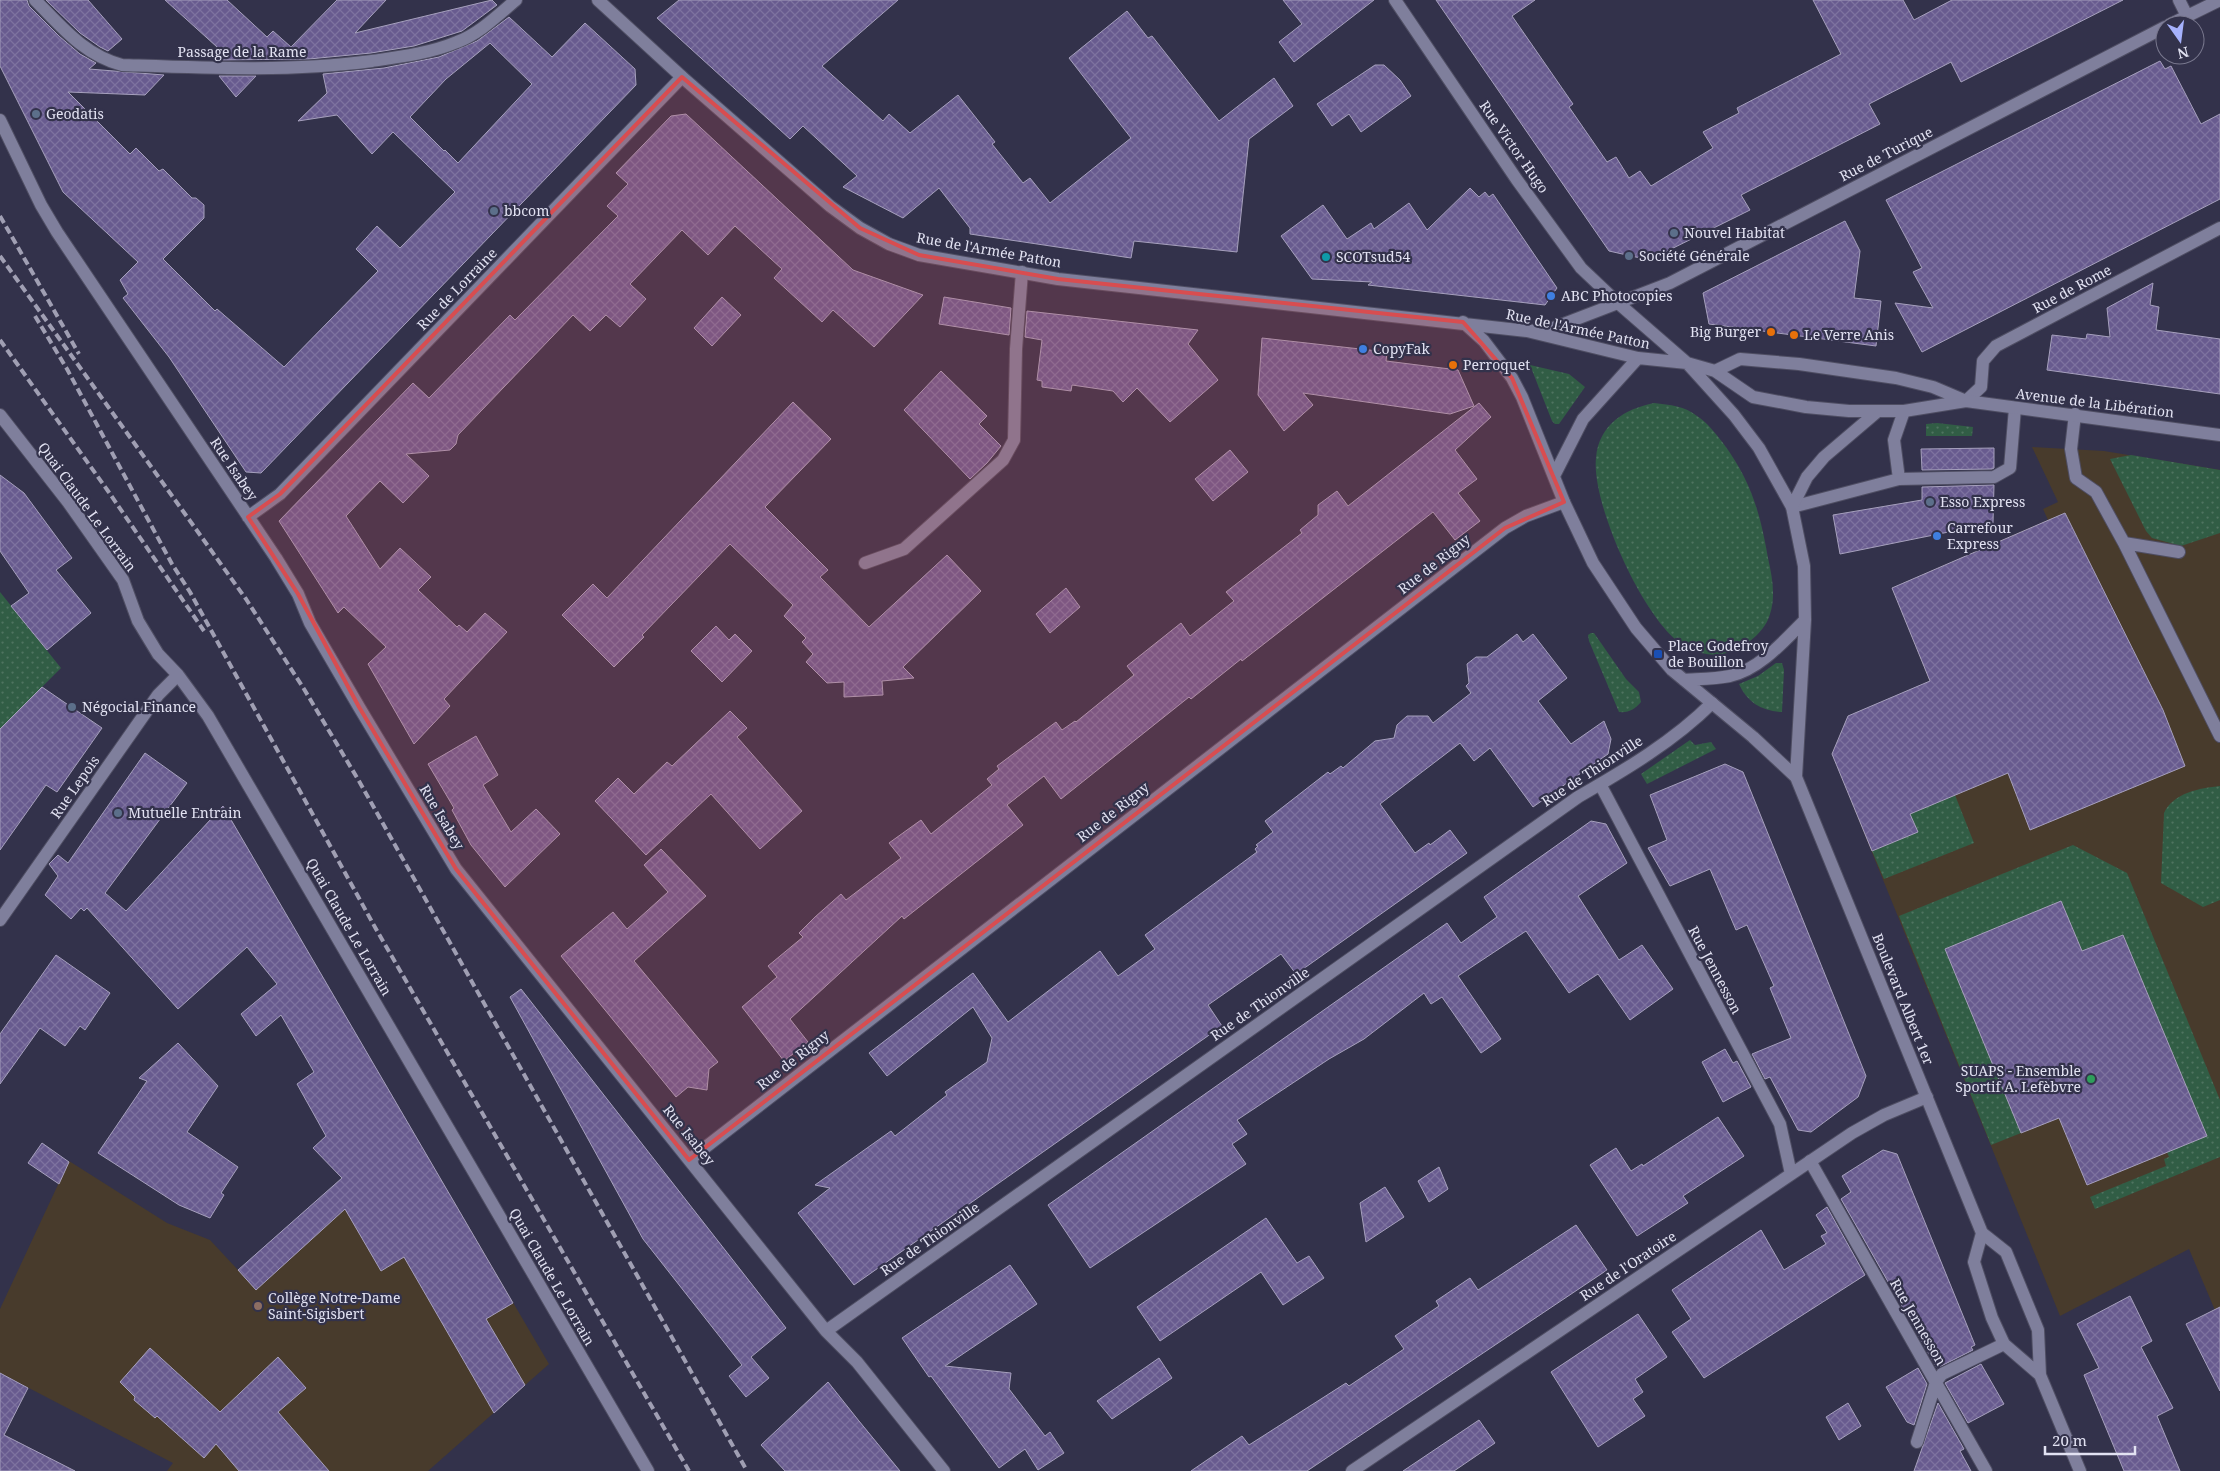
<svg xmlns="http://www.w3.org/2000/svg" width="2220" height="1471" viewBox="0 0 2220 1471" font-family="'Noto Serif',serif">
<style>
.education{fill:#483b2c}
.grass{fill:url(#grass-dots)}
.building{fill:url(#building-cross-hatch);stroke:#a6a0bd;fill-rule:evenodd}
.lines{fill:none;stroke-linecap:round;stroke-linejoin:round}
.lane-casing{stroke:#4f4e63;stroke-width:14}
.street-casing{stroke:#4f4e63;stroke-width:14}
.secondary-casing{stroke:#4f4e63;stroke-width:14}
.lane{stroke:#7f7f9c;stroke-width:12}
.street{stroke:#7f7f9c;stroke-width:12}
.secondary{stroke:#7f7f9c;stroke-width:12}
.rail{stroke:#a09fb3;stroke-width:4;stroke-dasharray:8 4;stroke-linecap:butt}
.marked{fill:#d84d50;fill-opacity:0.2;stroke:#d84d50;stroke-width:4;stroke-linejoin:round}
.service-dot{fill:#5c6f8a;stroke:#33324b;stroke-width:2}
.culture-dot{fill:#0f9aa8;stroke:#33324b;stroke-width:2}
.shop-dot{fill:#3f7fe0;stroke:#33324b;stroke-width:2}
.food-dot{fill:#e8710a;stroke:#33324b;stroke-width:2}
.transit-dot{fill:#1a4fb4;stroke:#33324b;stroke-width:2}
.leisure-dot{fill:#2e9e5b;stroke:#33324b;stroke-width:2}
.education-dot{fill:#8d6e63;stroke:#33324b;stroke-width:2}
.labels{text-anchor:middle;stroke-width:4.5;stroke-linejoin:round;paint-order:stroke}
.street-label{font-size:14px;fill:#e2e2f2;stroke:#33324b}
.poi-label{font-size:14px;fill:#e2e2f2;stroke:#33324b;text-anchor:start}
</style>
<defs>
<pattern id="grass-dots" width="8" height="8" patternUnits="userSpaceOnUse" patternTransform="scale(1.25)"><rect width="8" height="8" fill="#315d45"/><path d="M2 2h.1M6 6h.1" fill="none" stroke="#4f7460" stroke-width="1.8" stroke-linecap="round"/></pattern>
<pattern id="building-cross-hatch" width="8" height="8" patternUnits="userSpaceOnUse" patternTransform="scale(1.25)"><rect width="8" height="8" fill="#685b8f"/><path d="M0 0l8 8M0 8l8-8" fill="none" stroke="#7d729f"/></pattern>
</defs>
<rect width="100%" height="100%" fill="#33324b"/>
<path class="education" d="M2032,447L2104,451L2220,470V1322L2189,1249L2060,1316L1832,754L1848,716L1930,682L1892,588L2048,520L2043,509L2058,502Z
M419,1142L549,1364L428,1471H167L173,1463L0,1373V1309L69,1161L167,1223L210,1240L238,1270L358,1197Z"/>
<path class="grass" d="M1530,365L1569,374L1585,387L1559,424H1555L1552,421Z
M1654,403C1670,405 1685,406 1697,416C1708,423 1715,433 1723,443C1751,481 1760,512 1768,558C1772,576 1776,596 1770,614C1767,625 1759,634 1750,641C1730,658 1705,659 1683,645C1644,621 1591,503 1596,458C1599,424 1625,409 1654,403Z
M1937,423L1973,427L1972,436H1926V424Z
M2131,455L2220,470V533L2181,546L2152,538L2146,531L2110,459Z
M0,592L61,668L0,729Z
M1591,633H1594L1626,679L1639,692L1641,702C1635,709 1629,713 1619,712L1589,641L1588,635Z
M1776,663H1782L1784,670L1782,712C1761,711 1747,702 1739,684L1758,676Z
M1690,740L1695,745L1711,742L1716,749L1647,784L1641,774Z
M2220,786V900L2203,907L2161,883L2164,813C2173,793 2200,788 2220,786Z
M1955,795L1974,843L1884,879L1872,851L1918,832L1910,814Z
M2073,845L2127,873L2220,1100V1157L2095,1209L2090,1197L2166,1166L2164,1159L2169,1157L2167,1152L2207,1136L2123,935L2082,951L2061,901L1945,949L2021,1133L1991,1145L1899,916Z"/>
<path class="building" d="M0,0H27L29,6L59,36L80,54L96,63L89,69L164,75L145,95L68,92L130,154L136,148L159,171L163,169L192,198H196L204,205V218L163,259L215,311L217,309L284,367L378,271L356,249L377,226L400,248L455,192L393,132L372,154L337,115L298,121L327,93L323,74L384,68L439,57L477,41L509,17L552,57L585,23L635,69L636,85L261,473L246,472L169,357L123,298L128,294L120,280L138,262L63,192L0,66ZM490,43L532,84L458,163L445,150L444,151L410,117L446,79Z
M46,0H88L122,39L108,51L100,47L80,33Z
M165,0H227L267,37L273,31L291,47L337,0H386L355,33L492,0L497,5L462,31L414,46L371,53L309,59L217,60V47Z
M679,0H898L822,66L883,121L889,114L910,133L958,95L995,142L992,144L1023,183L1030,178L1050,203L1131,138L1069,58L1127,11L1148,38L1152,36L1219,121L1274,78L1293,106L1249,139L1237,252L1134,241L1131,258L970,234V228L939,188L903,218L843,187L857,176L803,126L790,139L657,18Z
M1283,0H1374L1294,62L1279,42L1302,24Z
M1436,0H1535L1512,16L1573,104L1569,107L1607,162L1616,157L1629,178L1640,171L1651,186L1713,148L1703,132L1739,113L1737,108L1841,54L1813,0H1903L1914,20L1952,0H2123L1961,82L1951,62L1869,104L1880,124L1741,195L1750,210L1649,260L1609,251Z
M2160,61L2165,69L2171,66L2201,124L2220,114V199L1922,352L1895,303L1933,308L1913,272L1922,268L1886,200Z
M1375,65H1384L1400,80L1411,96L1361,132L1349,114L1332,126L1317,104Z
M219,76H256L236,97Z
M686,114L853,270L923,295L874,347L833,310L822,322L774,278L782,269L735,226L708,255L682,230L630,284L646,299L620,327L606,315L590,331L573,315L458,435L456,444L450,450L406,454L429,476L403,503L380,481L346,516L380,569L400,548L431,577L418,590L457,627L459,625L467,632L485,613L507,632L444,699L450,706L414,744L368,664L386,647L344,607L338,613L279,521L413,383L429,398L510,315L515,320L618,216L607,206L628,184L616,173L671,116Z
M1470,188L1479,197L1485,192L1489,197L1493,194L1557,288L1545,305L1368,285L1372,282L1312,279L1281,236L1323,205L1347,239L1371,223L1374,229L1409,203L1427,230Z
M1845,221L1860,251L1854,298L1881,301L1876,346L1709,324L1703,293Z
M2153,283L2150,305L2159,307L2156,330L2220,339V394L2047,370L2052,335L2086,339L2087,334L2110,337L2107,308Z
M722,297L741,315L712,346L694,328Z
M944,297L1011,308L1009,335L939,324Z
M1027,311L1198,330L1188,344L1218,380L1170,422L1137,388L1123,402L1113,391L1072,385L1071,391L1042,387V381L1037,380L1042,340L1025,337Z
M1262,338L1387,352L1386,361L1458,370L1474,406L1450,414L1303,393L1313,405L1284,431L1258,395Z
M941,371L987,416L979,424L1001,446L987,463L970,479L904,410Z
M793,402L831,439L765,507L828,570L820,577L869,627L947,555L981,591L903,667L914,678L882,681L883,695L844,697V682L827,683L806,662L813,654L802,642L806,638L784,616L793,605L730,544L642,635L644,637L614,667L562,615L593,584L607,598Z
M1479,403L1491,417L1455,450L1477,479L1458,493L1480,521L1455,540L1433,512L1242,661L1241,659L1191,699L1189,697L1061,799L1044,776L1007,805L1023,825L904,919L902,916L790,1019L808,1042L784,1061L742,1007L777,977L768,966L803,937L799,933L815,917L841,894L846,900L901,858L889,843L921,820L931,834L992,785L987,779L999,769L997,766L1056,722L1062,730L1075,721L1076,722L1134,675L1127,666L1181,623L1190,636L1234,601L1226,592L1302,533L1300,530L1318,515V505L1337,491L1348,506Z
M1994,448V468L1992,469L1922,470L1921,449Z
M1230,450L1248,472L1213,501L1195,479Z
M0,475L24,493L72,558L56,570L91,613L47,650L11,606L29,593L0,551Z
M1994,485L1993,523L1840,554L1833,515L1922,500V487Z
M2065,513L2163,710L2185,766L2030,830L2008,773L1910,814L1918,832L1872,851L1832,754L1848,716L1930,681L1892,588Z
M1066,588L1080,607L1050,633L1036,614Z
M716,626L729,640L735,634L752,651L722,682L691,651Z
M1517,634L1523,642L1533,634L1567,678L1538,701L1571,744L1604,721L1611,739L1608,754L1533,807L1490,748L1474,761L1460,743L1380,804L1415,853L1429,843L1430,845L1450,830L1467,853L1296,974L1281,954L1208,1005L1222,1026L854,1285L798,1213L830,1188L815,1185L891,1131L895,1136L947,1095L945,1092L987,1062L992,1038L973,1007L887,1076L869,1053L973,973L1008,1022L1100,951L1118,976L1155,949L1145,935L1257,852L1255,849L1258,846L1256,845L1273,832L1265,821L1328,772L1330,774L1341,766L1343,768L1375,741L1394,738L1397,725L1407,716H1428L1433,723L1471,693L1466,686L1469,683L1467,664L1476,657H1487Z
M42,687L102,728L57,792L46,785L0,850V729Z
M730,711L747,728L737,737L802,811L760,849L711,794L646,855L595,801L618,778L634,794L667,762L672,766Z
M476,736L498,775L483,785L511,832L536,809L560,834L505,887L471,845L452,810L454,808L428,764Z
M145,753L187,783L105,893L126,911L223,806L513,1303L486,1319L525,1385L494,1413L404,1257L381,1271L345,1209L256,1290L238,1270L342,1178L313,1148L326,1136L297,1084L314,1072L281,1015L256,1036L241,1014L277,984L247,947L178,1009L87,908L84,911L81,908L71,919L45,895L58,876L49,864L58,855L68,863Z
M1725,764L1743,772L1866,1076L1858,1097L1811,1132L1798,1130L1770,1077L1765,1079L1752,1054L1791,1038L1770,988L1774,986L1747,925L1736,930L1710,869L1670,886L1648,848L1667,840L1650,795Z
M1591,821L1606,824L1627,863L1578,896L1619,960L1642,945L1673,989L1630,1020L1598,974L1569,993L1526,931L1458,976L1501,1039L1481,1053L1442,997L1431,1004L1424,993L1364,1039L1329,1059L1237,1120L1247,1134L1232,1144L1246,1164L1090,1268L1048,1205L1447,923L1461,943L1497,917L1484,897Z
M661,849L706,896L634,961L718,1062L709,1069L707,1090L688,1087L676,1097L561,956L613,912L627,929L668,892L644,865Z
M2061,901L2082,951L2123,935L2207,1136L2087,1185L2059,1118L2021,1133L1945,949Z
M56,955L110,993L85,1030L80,1026L65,1046L40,1028L0,1084V1034Z
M521,989L786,1328L751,1357L769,1378L746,1397L729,1376L742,1365L643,1239L510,997Z
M178,1043L218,1086L187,1132L238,1167L221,1193L224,1195L210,1218L179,1205L98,1153L147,1081L139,1078Z
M1725,1049L1733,1063L1737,1061L1751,1087L1723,1102L1702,1062Z
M1718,1117L1744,1156L1683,1196L1688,1203L1637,1236L1590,1165L1616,1148L1631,1171L1642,1164L1643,1166Z
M42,1143L69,1162L59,1184L28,1163Z
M1883,1150L1897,1154L1975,1345L1971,1347L1973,1350L1937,1368L1841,1199L1851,1192L1842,1176Z
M1439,1167L1448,1189L1429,1202L1418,1181Z
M1385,1187L1404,1217L1366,1242L1360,1203Z
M1827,1207L1865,1275L1704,1378L1672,1332L1691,1319L1672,1290L1761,1230L1784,1270L1826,1244L1821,1236L1827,1233L1816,1215Z
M1266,1218L1297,1263L1309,1256L1324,1278L1283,1305L1261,1272L1160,1341L1137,1307Z
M1576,1225L1607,1270L1307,1471H1191L1242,1436L1249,1445L1346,1383L1349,1386L1404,1349L1395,1336L1439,1306L1436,1301L1470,1278L1478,1290Z
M1010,1265L1037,1304L945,1366L1011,1373L1009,1389L1045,1436L1050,1432L1064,1453L1038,1470L1025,1449L999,1468L931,1376L929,1377L902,1338Z
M2130,1296L2152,1341L2141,1347L2173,1408L2157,1416L2180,1471H2124L2084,1375L2099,1368L2077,1324Z
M2220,1307V1391L2186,1324Z
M1638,1314L1667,1357L1635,1379L1643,1392L1633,1399L1645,1416L1598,1447L1551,1372Z
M150,1348L220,1412L278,1357L306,1388L278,1412L329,1471H239L216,1444L204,1458L157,1416L155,1418L134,1400L135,1397L120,1382Z
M1159,1358L1172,1378L1112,1419L1097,1401Z
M1981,1364L2004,1404L1968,1423L1945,1383Z
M1918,1368L1927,1384L1914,1425L1907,1422L1886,1387Z
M0,1373L28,1388L4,1435L75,1471H0Z
M828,1382L859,1421L900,1471H785L761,1445Z
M1848,1403L1861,1426L1839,1440L1826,1417Z
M1938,1403L1964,1449L1960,1451L1971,1471H1914Z
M1479,1420L1495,1443L1454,1471H1403Z"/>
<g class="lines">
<defs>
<path id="lane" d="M2075,414L2071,449L2076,478L2096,492L2124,543L2220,736
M1899,479L1894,440L1904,411
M1792,507L1899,479L1994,477L2010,468L2015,408
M2124,543L2179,552
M865,563L904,549L1003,460L1014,440L1016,349L1022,272
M1810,1161L1986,1471
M1917,1442L1936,1382L1942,1374L2004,1344"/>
<path id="street" d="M35,0C62,27 84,55 122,65C206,68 289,72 372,61C400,57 431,53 457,42C479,34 498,15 516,0
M2179,0L2187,16
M2169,25L2220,0
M0,120L41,205L57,232L276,558L298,594L310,623L359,707L456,869L826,1331L857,1362L944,1471
M1531,331L1553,328L1670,283L2165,27
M1966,401L1981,387L1983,361L1996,346L2220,228
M0,415L68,502L123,580L138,621L158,654L178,675L208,716L648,1471
M248,517L280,494L682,77
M1600,784L1780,1124L1791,1174
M0,920L158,695L178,675
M689,1160L1505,528L1526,516L1564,502
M826,1331L1578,797C1625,770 1674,741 1712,703
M1352,1471L1852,1133L1884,1115L1927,1097"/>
<path id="secondary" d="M598,0L682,77L830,206L860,228L889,244L919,255L1058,279L1527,331L1638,358L1687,363L1715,371L1753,397L1806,407L1849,411H1904L1966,401
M1395,0L1517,180L1581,268L1618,303L1687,363L1734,415L1759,448L1792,507L1804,566L1805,620L1796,777
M1463,322L1484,341L1512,378L1522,397L1564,502L1593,563L1636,628L1672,670L1753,737L1796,777L1982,1233L2006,1252L2038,1330L2040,1375L2080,1471
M1715,371L1740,359L1799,364L1896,378L1933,387L1966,401L2220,435
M1554,476L1583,419L1638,358
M1792,507L1807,477L1824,457L1878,411
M1684,680C1699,679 1715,679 1730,676C1760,669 1784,641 1805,620
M1982,1233L1974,1262L1992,1318L2004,1344L2040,1375"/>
</defs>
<use href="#lane" class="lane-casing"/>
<use href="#street" class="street-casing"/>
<use href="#secondary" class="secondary-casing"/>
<use href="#lane" class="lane"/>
<use href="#street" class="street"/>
<use href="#secondary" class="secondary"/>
<path class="rail" d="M0,216L79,354
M0,256L246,599L304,689L359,781L747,1471
M35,316L67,369L172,564L190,592L376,929L689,1471
M0,340L108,491L204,631"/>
</g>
<path class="marked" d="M682,77L860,228L919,255L1058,279L1463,322L1512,378L1564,502L1505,528L689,1160L456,869L359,707L298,594L248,517L280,494Z"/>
<g class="service-dot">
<circle cx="36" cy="114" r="5"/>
<circle cx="494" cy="211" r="5"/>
<circle cx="1674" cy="233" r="5"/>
<circle cx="1629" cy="256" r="5"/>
<circle cx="1930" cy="502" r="5"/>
<circle cx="72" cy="707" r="5"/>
<circle cx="118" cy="813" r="5"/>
</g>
<circle class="culture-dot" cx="1326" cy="257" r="5"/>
<g class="shop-dot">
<circle cx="1551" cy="296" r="5"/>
<circle cx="1363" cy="349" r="5"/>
<circle cx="1937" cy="536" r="5"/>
</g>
<g class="food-dot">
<circle cx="1771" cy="332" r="5"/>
<circle cx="1794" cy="335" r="5"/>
<circle cx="1453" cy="365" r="5"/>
</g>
<rect class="transit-dot" x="1653" y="649" width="10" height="10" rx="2.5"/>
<circle class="leisure-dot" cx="2091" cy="1079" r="5"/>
<circle class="education-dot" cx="258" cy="1306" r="5"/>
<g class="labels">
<g class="street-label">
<text x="242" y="57">Passage de la Rame</text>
<text transform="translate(1514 147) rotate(55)" y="5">Rue Victor Hugo</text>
<text transform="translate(1886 154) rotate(-27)" y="5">Rue de Turique</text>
<text transform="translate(989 250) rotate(10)" y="5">Rue de l'Armée Patton</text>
<text transform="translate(457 289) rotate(-46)" y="5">Rue de Lorraine</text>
<text transform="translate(2072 289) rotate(-28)" y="5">Rue de Rome</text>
<text transform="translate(1578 329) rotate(12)" y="5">Rue de l'Armée Patton</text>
<text transform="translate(2095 403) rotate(7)" y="5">Avenue de la Libération</text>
<text transform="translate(234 469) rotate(56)" y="5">Rue Isabey</text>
<text transform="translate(87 507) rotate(54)" y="5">Quai Claude Le Lorrain</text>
<text transform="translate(1434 564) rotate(-38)" y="5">Rue de Rigny</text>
<text transform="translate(1592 771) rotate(-33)" y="5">Rue de Thionville</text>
<text transform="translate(75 787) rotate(-55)" y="5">Rue Lepois</text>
<text transform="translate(1113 812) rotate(-38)" y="5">Rue de Rigny</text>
<text transform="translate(442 817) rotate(59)" y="5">Rue Isabey</text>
<text transform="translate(349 927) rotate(60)" y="5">Quai Claude Le Lorrain</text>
<text transform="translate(1715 970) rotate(62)" y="5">Rue Jennesson</text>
<text transform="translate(1903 999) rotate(68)" y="5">Boulevard Albert 1er</text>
<text transform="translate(1260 1004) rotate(-35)" y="5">Rue de Thionville</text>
<text transform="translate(793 1060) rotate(-38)" y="5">Rue de Rigny</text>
<text transform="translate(689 1135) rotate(51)" y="5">Rue Isabey</text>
<text transform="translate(930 1239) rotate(-35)" y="5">Rue de Thionville</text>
<text transform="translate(1628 1266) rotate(-34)" y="5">Rue de l'Oratoire</text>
<text transform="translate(552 1277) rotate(60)" y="5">Quai Claude Le Lorrain</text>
<text transform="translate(1918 1322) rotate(60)" y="5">Rue Jennesson</text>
</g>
<g class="poi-label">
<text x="46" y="119">Geodatis</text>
<text x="504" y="216">bbcom</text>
<text x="1684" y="238">Nouvel Habitat</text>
<text x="1639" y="261">Société Générale</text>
<text x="1336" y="262">SCOTsud54</text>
<text x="1561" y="301">ABC Photocopies</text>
<text x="1761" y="337" text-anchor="end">Big Burger</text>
<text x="1804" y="340">Le Verre Anis</text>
<text x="1373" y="354">CopyFak</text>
<text x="1463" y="370">Perroquet</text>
<text x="1940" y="507">Esso Express</text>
<text x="1947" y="533">Carrefour<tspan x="1947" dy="16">Express</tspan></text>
<text x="1668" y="651">Place Godefroy<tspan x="1668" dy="16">de Bouillon</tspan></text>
<text x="82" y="712">Négocial Finance</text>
<text x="128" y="818">Mutuelle Entrain</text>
<text x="2081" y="1076" text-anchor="end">SUAPS - Ensemble<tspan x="2081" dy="16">Sportif A. Lefèbvre</tspan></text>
<text x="268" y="1303">Collège Notre-Dame<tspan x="268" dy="16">Saint-Sigisbert</tspan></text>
</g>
</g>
<g transform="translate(2180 40) rotate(166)"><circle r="24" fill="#33324b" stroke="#79788e"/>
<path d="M0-4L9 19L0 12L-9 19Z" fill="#a6b1fc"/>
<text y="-8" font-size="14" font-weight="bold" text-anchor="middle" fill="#e2e2f2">N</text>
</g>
<path d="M2045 1446v8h90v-8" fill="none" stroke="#e2e2f2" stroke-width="2.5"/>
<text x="2052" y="1446" font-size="15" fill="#e2e2f2" stroke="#33324b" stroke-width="4" paint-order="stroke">20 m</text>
</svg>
